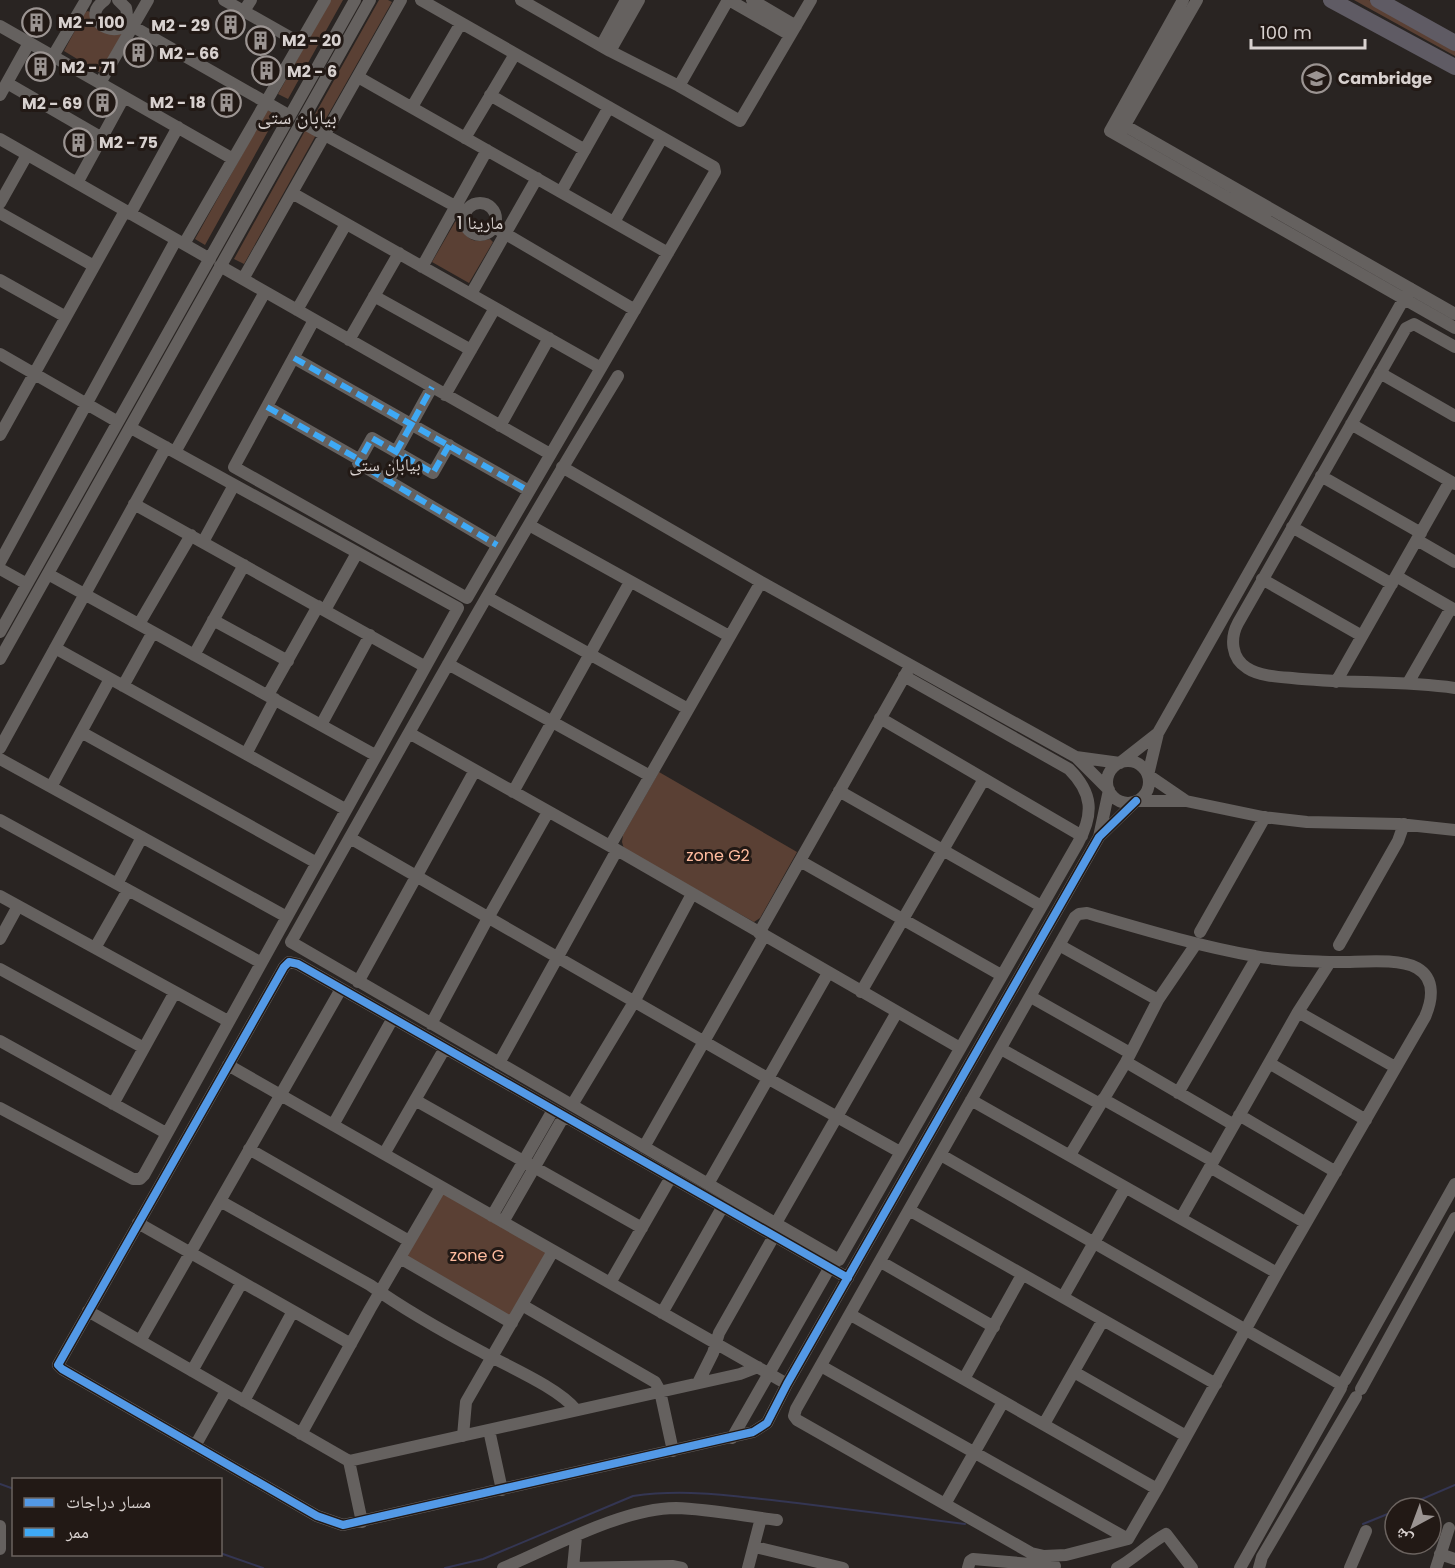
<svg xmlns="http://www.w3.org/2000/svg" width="1455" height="1568" viewBox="0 0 1455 1568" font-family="Poppins,'Noto Naskh Arabic',sans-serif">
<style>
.green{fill:#5a4034}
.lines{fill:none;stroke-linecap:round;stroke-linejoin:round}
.stream{stroke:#343653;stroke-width:2}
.minor{stroke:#65615f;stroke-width:12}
.highway{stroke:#5f5b64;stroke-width:16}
.quiet{stroke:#3fa9f5;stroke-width:6;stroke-dasharray:12 6;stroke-linecap:butt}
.cycleway-casing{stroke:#221915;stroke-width:11}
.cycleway{stroke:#5399e6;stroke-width:8}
.labels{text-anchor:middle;stroke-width:6;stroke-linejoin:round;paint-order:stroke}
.poi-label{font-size:16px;font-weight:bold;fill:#d8d1cf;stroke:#221915;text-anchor:start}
.park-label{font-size:16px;fill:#ffbc9f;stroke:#221915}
.neighbourhood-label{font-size:18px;fill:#d8d1cf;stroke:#221915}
.quarter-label{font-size:20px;fill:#d8d1cf;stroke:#221915}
</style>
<rect width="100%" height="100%" fill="#292422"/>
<path class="green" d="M330,0H343L288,99L278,94Z
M379,0H388L392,2L324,122L314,116Z
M1354,0H1369L1380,6L1455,48V56Z
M88,11L124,31L102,74L64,51L85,12Z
M267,110L277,115L205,245L195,239Z
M306,129L316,135L244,264L234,259Z
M458,220C466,236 468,245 490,239L493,242L469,283L432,262L455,222Z
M659,772L797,852L760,918L754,922L624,849L622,842L623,835Z
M442,1191L549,1253L511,1318L404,1256Z"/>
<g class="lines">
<path class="stream" d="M0,1484L14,1489
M1401,1508L1455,1485
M1363,1524L1395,1511
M220,1553L263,1568
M445,1568L483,1559L633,1496C688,1488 742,1497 797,1503C853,1510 909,1517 965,1524"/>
<path class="minor" d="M105,0C72,23 135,48 126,8L118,0
M224,0L300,43
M521,0L610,51L679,86L740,121L811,0
M729,0L790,35
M752,0L796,26
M1183,0L1110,131L1455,328
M244,11L251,0
M125,22L290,116
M0,26L233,159
M601,46L626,0
M610,51L639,0
M53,56L86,0
M358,77L668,253
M7,83L102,138
M100,83L148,0
M679,86L728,0
M0,95L29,43
M490,95L585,150
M412,107L461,23
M1117,121L1455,314
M301,122L466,212
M1121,132L1197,0
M465,138L515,54
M0,139L210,259
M77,183L124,97
M561,192L609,107
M292,193L601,368
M0,203L27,155
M464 219a16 16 0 1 1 32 0a16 16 0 1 1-32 0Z
M0,213L94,266
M130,214L178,127
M614,222L662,138
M494,227L635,310
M184,244L325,0
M220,266L550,454
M422,267L487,150
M243,279L401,0
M0,280L66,317
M471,294L537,178
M374,296L471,350
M297,310L346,224
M314,320L234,467L467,598L715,172L714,167L421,0
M349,340L399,253
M1455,347L1414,324L1406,328L1238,623C1230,638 1231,658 1247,668C1259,676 1279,677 1292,678C1347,684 1401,680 1455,688
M0,354L118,422
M294,358L529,491
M1380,373L1455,416
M618,376C504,562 398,752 291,942L839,1260L1078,843C1094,814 1093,793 1069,769L904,676
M445,395L495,308
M267,407L360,460
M1351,424L1455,484
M500,426L549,338
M0,435L125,211
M449,445L433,473L372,438L358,463L497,545
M175,452L265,292
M396,452L432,387
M562,467L761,582L1076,757L1109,790
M1321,476L1421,533
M388,481L402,456
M134,504L424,666
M529,525L729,636
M1292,527L1392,584
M1417,540L1455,562
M203,542L234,485
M0,562L176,240
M0,569L27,584
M48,574L375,755
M1396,576L1455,610
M1262,579L1362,636
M487,597L688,709
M325,610L357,553
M213,620L288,661
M139,624L191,535
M0,632L355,0
M55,648L345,809
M194,655L244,565
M0,659L370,0
M448,664L650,776
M1336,682L1450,481
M1408,683L1451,608
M123,686L153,632
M268,695L318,606
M880,718L1082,836
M321,725L370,635
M81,732L315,862
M409,733L617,850L960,1048
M0,748L166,447
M246,754L275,699
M1076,757L1120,763
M0,759L285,916
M1107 782a21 21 0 1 1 42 0a21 21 0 1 1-42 0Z
M1121,762L1158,733
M51,787L110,679
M839,791L1041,906
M513,792L630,582
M1137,801H1186L1263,817L1307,822L1399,824L1455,830
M1186,801L1148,775L1158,733L1410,288
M0,820L260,962
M1099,837L1109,790
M350,838L769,1079L900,1152
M610,846L761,582
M800,861L1001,975
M117,884L142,837
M0,896L228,1021
M1200,932L1265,817
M759,933L908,670
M0,939L18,906
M1059,945L1158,1000
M1339,945L1398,841L1404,824
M95,948L128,890
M0,969L144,1048
M358,982L474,772
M861,992L984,779
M1031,997L1130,1053
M1298,1012L1395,1067
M431,1024L488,918L548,812
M0,1041L166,1133
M1001,1049L1100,1104
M1126,1062L1234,1125
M499,1063L617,850
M1269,1063L1366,1120
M228,1065L787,1384
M1178,1093L1257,957
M1103,1099L1213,1161
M415,1100L642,1228
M971,1100L1277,1273
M113,1104L175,992
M572,1105L634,1002L692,894
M0,1108L133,1179H140L144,1175L458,608L131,428
M1239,1115L1336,1172
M333,1125L393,1018
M644,1147L764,936
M249,1149L409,1241
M384,1154L445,1048
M941,1155L1342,1385
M1070,1155L1126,1062L1158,1000L1196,944
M1210,1167L1306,1223
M708,1184L828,973
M220,1201L370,1285C405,1310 444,1332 482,1352C507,1366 559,1388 576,1410
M909,1210L1216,1384
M492,1216L553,1110
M1181,1218L1298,1012L1330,962
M503,1222L564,1116
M138,1223L351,1344
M776,1223L897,1012
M400,1258L512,1323
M881,1262L994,1327
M848,1278L298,964L289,962L284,967L58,1365L62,1369L317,1516L343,1525L753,1432L767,1423L787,1384L1099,837L1136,801
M610,1283L671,1177
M1063,1297L1125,1188
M522,1305L655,1382L660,1391L673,1451
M88,1311L349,1461L740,1374L758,1367
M662,1313L723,1206
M851,1315L1157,1489L1277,1273L1425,1017C1432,1001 1436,979 1417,968C1397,957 1355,963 1332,962C1307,961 1279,961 1255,956C1198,946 1142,929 1087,913L1079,914L1075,917L796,1409L794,1416L797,1420L1031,1553L1044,1556L1066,1555L1128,1539L1157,1489
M140,1341L341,989
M821,1366L1128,1539
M192,1371L242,1282
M1074,1372L1186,1436
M964,1379L1022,1275
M1345,1380L1455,1184
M698,1383L713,1353L719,1333L774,1236
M1361,1389L1455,1218
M244,1401L293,1311
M1044,1424L1103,1320
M489,1430L502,1490
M301,1434L370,1309L441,1187
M463,1436L466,1402L553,1251
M732,1438L830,1267
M195,1446L226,1391
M349,1461L362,1522
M945,1504L1003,1402
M755,1547L843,1568
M0,1549V1526
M1440,1554L1455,1559
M503,1568C553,1547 623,1508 676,1508C709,1509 744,1516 777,1520
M573,1568L672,1566L682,1568
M573,1568L576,1537
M748,1568L761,1518
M968,1568L970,1561L973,1559L1055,1566
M1117,1568C1134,1559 1148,1544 1166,1534L1192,1568
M1240,1568L1341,1388
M1259,1568L1262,1557L1356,1397
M1350,1568L1366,1531
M1436,1568L1449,1528"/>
<path class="highway" d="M1331,0L1455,67
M1378,0L1455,43"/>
<path class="quiet" d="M294,358L529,491
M267,407L360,460
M449,445L433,473L372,438L358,463L497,545
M396,452L432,387
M388,481L402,456"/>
<defs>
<path id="cycleway" d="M848,1278L298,964L289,962L284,967L58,1365L62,1369L317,1516L343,1525L753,1432L767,1423L787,1384L1099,837L1136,801"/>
</defs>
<use href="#cycleway" class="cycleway-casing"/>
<use href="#cycleway" class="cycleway"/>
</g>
<defs>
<symbol id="building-ring" viewBox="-11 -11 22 22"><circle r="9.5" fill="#221915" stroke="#9b9492" stroke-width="1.5"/><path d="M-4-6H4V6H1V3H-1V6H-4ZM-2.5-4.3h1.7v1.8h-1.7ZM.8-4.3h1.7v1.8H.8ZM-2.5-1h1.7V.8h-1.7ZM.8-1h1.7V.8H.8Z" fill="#9b9492"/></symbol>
<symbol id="school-ring" viewBox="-11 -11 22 22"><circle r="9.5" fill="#221915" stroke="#9b9492" stroke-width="1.5"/><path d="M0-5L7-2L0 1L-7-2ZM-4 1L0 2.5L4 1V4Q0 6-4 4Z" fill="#9b9492"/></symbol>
</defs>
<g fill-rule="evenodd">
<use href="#building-ring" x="20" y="6" width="33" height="33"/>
<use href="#building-ring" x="214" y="8" width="33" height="33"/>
<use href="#building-ring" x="244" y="24" width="33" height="33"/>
<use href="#building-ring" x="122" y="36" width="33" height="33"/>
<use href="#building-ring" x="24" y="50" width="33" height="33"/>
<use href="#building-ring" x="250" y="54" width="33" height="33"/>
<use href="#school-ring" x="1300" y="62" width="33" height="33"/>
<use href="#building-ring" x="210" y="86" width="33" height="33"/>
<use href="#building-ring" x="86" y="86" width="33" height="33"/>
<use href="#building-ring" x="62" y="126" width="33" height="33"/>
</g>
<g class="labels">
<g class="poi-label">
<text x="58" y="28">M2 - 100</text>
<text x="210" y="31" text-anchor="end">M2 - 29</text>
<text x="282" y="46">M2 - 20</text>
<text x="159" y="59">M2 - 66</text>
<text x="61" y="73">M2 - 71</text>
<text x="287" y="77">M2 - 6</text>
<text x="1338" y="84">Cambridge</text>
<text x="206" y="108" text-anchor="end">M2 - 18</text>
<text x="82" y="109" text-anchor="end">M2 - 69</text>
<text x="99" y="148">M2 - 75</text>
</g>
<g class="park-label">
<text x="718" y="861">zone G2</text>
<text x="477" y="1261">zone G</text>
</g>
<g class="neighbourhood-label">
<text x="480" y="229">مارینا 1</text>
<text x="385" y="471">بیابان ستی</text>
</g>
<g class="quarter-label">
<text x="297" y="124">بیابان ستی</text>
</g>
</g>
<rect x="12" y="1478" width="210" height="78" fill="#221915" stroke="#6b635f" stroke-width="1.5"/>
<rect x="24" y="1498" width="30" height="9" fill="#5399e6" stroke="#6b635f" stroke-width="1.5"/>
<text x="66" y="1508" font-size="18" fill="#d8d1cf">مسار دراجات</text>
<rect x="24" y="1528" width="30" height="9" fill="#3fa9f5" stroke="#6b635f" stroke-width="1.5"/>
<text x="66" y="1538" font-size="18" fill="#d8d1cf">ممر</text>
<g transform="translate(1413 1526) rotate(221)"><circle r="28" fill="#221915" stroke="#6b635f" stroke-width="1.5"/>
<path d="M0-4.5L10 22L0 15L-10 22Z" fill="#9b9492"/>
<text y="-9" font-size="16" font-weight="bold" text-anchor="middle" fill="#d8d1cf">ش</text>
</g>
<path d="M1251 39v9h114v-9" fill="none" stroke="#d8d1cf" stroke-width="3"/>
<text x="1260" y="39" font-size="18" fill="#d8d1cf" stroke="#221915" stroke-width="4.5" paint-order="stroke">100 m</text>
</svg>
